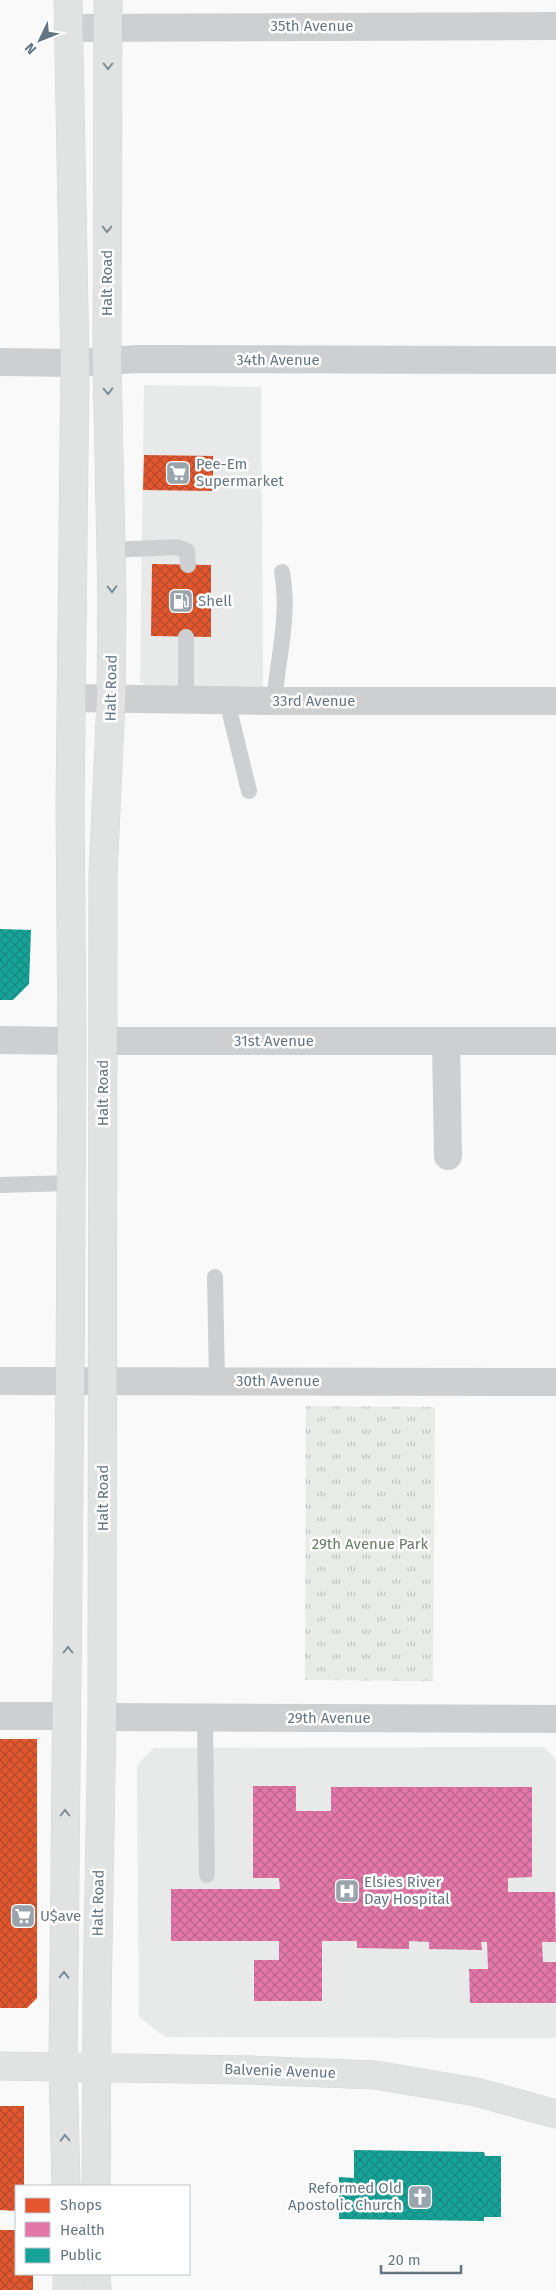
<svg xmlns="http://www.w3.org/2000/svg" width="556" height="2290" viewBox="0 0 556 2290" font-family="'Fira Sans',sans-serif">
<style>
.built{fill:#e8e9e9}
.park{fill:url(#park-tufts)}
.shops{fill:url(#shops-cross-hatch)}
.health{fill:url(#health-cross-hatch)}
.public{fill:url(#public-cross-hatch)}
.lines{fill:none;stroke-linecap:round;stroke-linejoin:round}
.secondary-casing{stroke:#d5d6d7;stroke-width:29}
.lane{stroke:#cecfd0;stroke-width:16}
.street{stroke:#cecfd0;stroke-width:28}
.secondary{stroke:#e1e2e2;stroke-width:28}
.oneway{stroke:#7e8c96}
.labels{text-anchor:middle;stroke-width:5;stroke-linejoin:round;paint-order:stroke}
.street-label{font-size:15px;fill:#657683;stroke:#fff}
.poi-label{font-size:15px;fill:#657683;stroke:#fff;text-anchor:start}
.park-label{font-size:15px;fill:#687a64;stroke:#fff}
</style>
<defs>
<pattern id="park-tufts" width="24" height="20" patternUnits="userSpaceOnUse" patternTransform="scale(1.25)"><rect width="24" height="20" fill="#e8ebe6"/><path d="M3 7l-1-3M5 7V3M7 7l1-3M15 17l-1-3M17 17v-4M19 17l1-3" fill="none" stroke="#c0c3c0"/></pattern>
<pattern id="shops-cross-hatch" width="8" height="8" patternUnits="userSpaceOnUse" patternTransform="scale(1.25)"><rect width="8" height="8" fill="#e4572e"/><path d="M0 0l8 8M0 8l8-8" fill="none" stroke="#b24a2c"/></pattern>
<pattern id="health-cross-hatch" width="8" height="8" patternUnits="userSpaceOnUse" patternTransform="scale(1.25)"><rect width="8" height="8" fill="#e377a8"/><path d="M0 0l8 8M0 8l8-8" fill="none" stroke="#bc668e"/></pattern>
<pattern id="public-cross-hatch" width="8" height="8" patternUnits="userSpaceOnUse" patternTransform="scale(1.25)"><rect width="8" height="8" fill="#17a398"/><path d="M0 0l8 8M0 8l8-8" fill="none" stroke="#188981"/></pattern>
</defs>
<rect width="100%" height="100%" fill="#f9f9f9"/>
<path class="built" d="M144,385L261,387L263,688H152L140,682Z
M544,1747L556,1760V2038L165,2037L139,2017L137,1765L154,1748Z"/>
<path class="park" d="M306,1406L435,1407L433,1681L305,1680Z"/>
<path class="shops" d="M144,455L213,456V491L143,490Z
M152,564L211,565V637L151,636Z
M0,1739H37V1998L27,2008H0Z
M0,2106H24V2186H16V2211L0,2210Z
M0,2230H16V2274H33V2290H0Z"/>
<path class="health" d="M253,1786H296V1811H331V1787H532V1877L508,1878V1892H555L556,1942H542L543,1962H556V2003H470L469,1969H488L487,1942H481L482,1950L429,1949V1942L409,1941V1949L357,1948V1941H322V2001H254V1960H279V1941H171V1889H280L279,1878H253Z"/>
<path class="public" d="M0,929L31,930L29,984L13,1000H0Z
M354,2150L484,2152L485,2156H501V2217H484V2221L339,2219V2177L354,2178Z"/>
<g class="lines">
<defs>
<path id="secondary" d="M0,2066L247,2070L375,2075L476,2092L556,2114
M66,2186L63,2066L70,1382L72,1041L70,806L75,363L68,0
M96,2186L97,2004L102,1717L103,875L111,700L112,600L107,361L108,0
M96,2274L97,2290
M67,2290V2274"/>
</defs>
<use href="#secondary" class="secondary-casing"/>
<path class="lane" d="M111,550L177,547L187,551L188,565
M186,637V700
M227,701L249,791
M274,701C278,658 290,615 282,572
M0,1185L70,1183
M215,1277L217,1381
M205,1717L207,1875"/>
<path class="street" d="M69,28L556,26
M0,362L75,363L138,359L556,360
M72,698L274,701H556
M0,1040L72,1041
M103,1041H556
M446,1041L448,1156
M0,1381L556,1382
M0,1716H67
M102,1717L556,1719"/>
<use href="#secondary" class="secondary"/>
</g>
<defs><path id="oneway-chevron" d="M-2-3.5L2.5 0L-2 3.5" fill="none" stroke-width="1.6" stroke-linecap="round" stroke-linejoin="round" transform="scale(1.25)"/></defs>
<g class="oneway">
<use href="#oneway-chevron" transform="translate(108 66) rotate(90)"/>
<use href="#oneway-chevron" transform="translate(107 229) rotate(90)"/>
<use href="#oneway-chevron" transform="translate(108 391) rotate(89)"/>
<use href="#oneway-chevron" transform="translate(112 589) rotate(89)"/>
<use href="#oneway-chevron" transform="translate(68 1650) rotate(-90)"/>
<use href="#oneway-chevron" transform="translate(65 1813) rotate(-90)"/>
<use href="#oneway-chevron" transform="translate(64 1975) rotate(-89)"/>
<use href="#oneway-chevron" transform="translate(65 2138) rotate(-92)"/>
</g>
<defs>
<symbol id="supermarket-square" viewBox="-11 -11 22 22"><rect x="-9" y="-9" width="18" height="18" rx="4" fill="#99a4ac" stroke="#fff"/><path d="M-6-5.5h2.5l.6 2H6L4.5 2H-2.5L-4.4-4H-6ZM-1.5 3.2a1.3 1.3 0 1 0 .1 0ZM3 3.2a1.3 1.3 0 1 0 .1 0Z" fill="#fff"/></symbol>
<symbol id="fuel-square" viewBox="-11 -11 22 22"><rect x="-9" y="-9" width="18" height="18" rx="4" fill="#99a4ac" stroke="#fff"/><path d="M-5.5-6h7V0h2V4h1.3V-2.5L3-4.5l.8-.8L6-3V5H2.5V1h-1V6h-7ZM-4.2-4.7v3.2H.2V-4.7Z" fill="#fff"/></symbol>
<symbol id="hospital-square" viewBox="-11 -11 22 22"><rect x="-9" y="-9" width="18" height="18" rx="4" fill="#99a4ac" stroke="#fff"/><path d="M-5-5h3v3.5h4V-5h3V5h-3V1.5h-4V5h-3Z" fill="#fff"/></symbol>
<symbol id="church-square" viewBox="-11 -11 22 22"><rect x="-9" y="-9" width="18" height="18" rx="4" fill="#99a4ac" stroke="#fff"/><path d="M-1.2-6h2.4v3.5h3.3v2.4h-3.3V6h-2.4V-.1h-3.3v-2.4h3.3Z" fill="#fff"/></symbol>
</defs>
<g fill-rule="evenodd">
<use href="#supermarket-square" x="164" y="459" width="28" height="28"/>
<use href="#fuel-square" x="167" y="587" width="28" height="28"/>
<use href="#hospital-square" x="333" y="1877" width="28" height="28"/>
<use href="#supermarket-square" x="9" y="1902" width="28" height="28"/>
<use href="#church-square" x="406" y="2183" width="28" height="28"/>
</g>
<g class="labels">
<g class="street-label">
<text x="312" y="31">35th Avenue</text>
<text transform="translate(107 283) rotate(-90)" y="5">Halt Road</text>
<text x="278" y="365">34th Avenue</text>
<text transform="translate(111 688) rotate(-89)" y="5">Halt Road</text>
<text x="314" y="706">33rd Avenue</text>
<text x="274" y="1046">31st Avenue</text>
<text transform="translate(103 1093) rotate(-90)" y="5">Halt Road</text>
<text x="278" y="1386">30th Avenue</text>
<text transform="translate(103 1498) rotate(-90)" y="5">Halt Road</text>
<text x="329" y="1723">29th Avenue</text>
<text transform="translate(98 1903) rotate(-89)" y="5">Halt Road</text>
<text transform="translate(280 2071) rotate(2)" y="5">Balvenie Avenue</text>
</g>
<g class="poi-label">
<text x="196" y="469">Pee-Em<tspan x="196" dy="17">Supermarket</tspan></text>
<text x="198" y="606">Shell</text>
<text x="364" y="1887">Elsies River<tspan x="364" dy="17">Day Hospital</tspan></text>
<text x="40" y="1921">U$ave</text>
<text x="402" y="2193" text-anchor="end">Reformed Old<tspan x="402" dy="17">Apostolic Church</tspan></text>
</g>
<g class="park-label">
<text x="370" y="1549">29th Avenue Park</text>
</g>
</g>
<rect x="15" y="2185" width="175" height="90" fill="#ffffff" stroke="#c1c8cd"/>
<rect x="25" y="2198" width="25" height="15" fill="#e4572e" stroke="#c1c8cd"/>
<text x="60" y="2210" font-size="15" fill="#657683">Shops</text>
<rect x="25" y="2222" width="25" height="15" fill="#e377a8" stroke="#c1c8cd"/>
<text x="60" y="2235" font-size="15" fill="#657683">Health</text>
<rect x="25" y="2248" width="25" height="15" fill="#17a398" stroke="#c1c8cd"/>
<text x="60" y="2260" font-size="15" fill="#657683">Public</text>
<g transform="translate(40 40) rotate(227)" stroke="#ffffff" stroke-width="4" paint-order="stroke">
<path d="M0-4L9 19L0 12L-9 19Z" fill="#657683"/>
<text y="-8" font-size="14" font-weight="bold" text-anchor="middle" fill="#657683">N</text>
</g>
<path d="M381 2265v8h80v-8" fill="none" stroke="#657683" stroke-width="2.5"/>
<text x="388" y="2265" font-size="15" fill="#657683" stroke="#ffffff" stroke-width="4" paint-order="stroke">20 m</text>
</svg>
